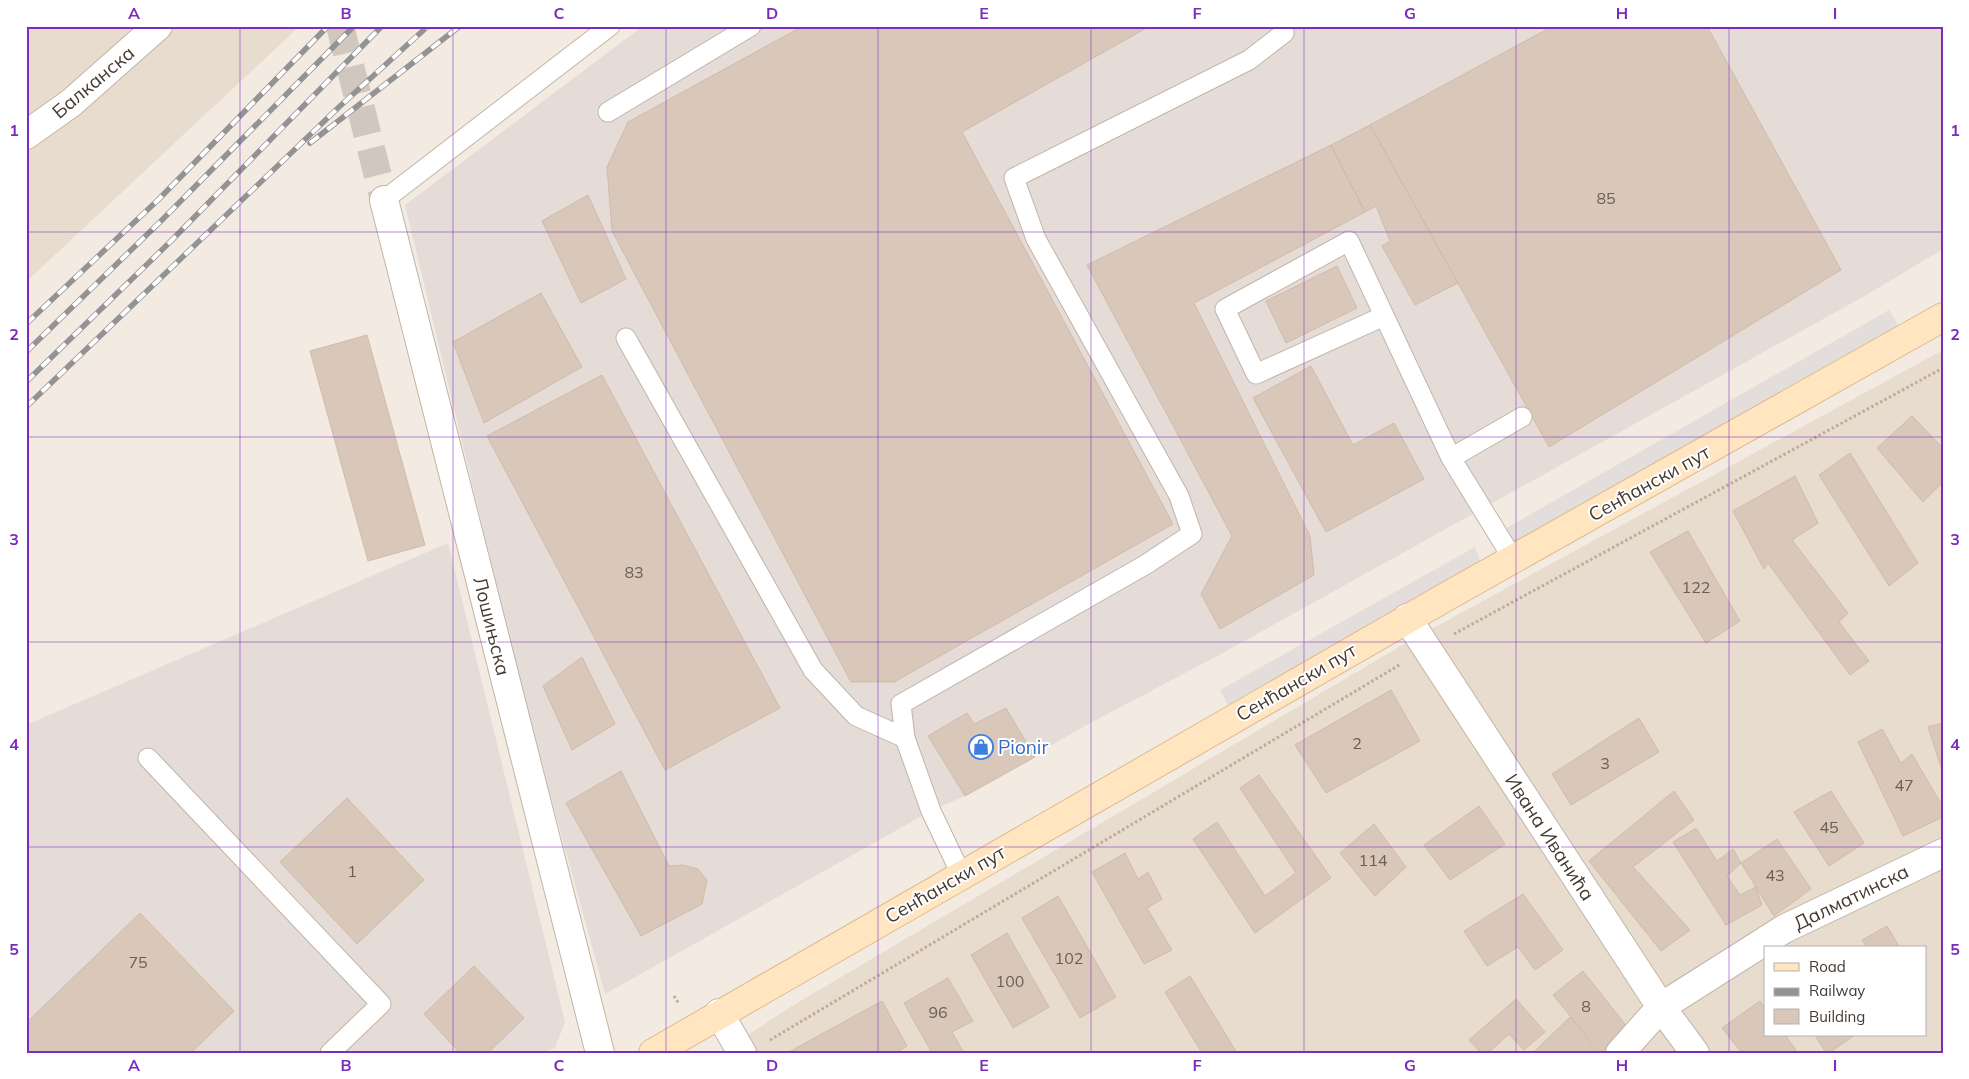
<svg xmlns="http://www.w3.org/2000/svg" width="1969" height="1079" viewBox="0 0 1969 1079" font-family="Mulish,sans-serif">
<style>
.residential{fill:#e8dccf;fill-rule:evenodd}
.industrial{fill:#e5dcd7}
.parking{fill:#e3dedb}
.building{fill:#d9c7b9;stroke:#d1bba8}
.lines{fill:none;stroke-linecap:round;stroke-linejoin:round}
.tertiary-tunnel{stroke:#d0c8bf;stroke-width:28;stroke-dasharray:28 14;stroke-linecap:butt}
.service-casing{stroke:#c2b4a6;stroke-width:21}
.minor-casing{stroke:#c2b4a6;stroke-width:30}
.tertiary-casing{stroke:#c2b4a6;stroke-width:30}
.secondary-casing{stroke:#dbbb8d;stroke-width:30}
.path{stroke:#c3aa93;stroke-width:3;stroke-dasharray:2.5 2.5;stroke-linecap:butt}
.service{stroke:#fff;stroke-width:19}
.minor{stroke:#fff;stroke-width:28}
.tertiary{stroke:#fff;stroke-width:28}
.secondary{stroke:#ffe5c0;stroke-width:28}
.rail-casing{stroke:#939393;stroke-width:5.5}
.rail{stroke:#fff;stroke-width:4;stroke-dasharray:11;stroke-linecap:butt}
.grid{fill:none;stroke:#7b2cbf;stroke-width:1;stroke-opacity:0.55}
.labels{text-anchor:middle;stroke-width:4;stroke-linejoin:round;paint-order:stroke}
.number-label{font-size:16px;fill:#6a5d54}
.street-label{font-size:19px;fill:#453a32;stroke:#fff}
.shop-label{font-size:19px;fill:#366cbe;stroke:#fff;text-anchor:start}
.neatline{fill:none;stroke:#7b2cbf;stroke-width:2}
.grid-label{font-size:16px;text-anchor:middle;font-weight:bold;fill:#7b2cbf}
</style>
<rect width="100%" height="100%" fill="#f3ebe2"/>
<path class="residential" d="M26,26H300L26,282Z
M1943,350V1053H721L787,1009L1404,644ZM1765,948H1925V1035H1765Z"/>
<path class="industrial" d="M643,26H1943V249L1870,293L1221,654L1083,727L965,796L931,811L605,994L524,699L405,205Z
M448,543L565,1022L555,1048L543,1053H26V725Z"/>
<path class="parking" d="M1889,310L1903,333L1516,550L1503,530Z
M1475,547L1483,568L1231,711L1220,690Z"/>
<path class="building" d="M803,26H1150L962,132L1173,524L894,682H851L612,231L607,167L628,122Z
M1553,26H1707L1841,270L1549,447L1370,125Z
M1370,125L1458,283L1415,305L1382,246L1390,241L1376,206L1365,212L1331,145Z
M1331,145L1365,212L1194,303L1310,536L1314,575L1220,629L1201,594L1232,536L1087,265Z
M588,195L626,279L581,303L542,221Z
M1337,266L1357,308L1286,343L1266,301Z
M541,293L582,367L484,423L453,342Z
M367,335L425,545L368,561L310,351Z
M1311,366L1353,445L1394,423L1424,479L1326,532L1253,398Z
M602,375L780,708L665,770L487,436Z
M1912,416L1943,448V482L1923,502L1877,448Z
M1850,453L1918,563L1889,586L1819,475Z
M1795,476L1818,523L1792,540L1848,613L1839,622L1869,661L1850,675L1768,563L1764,569L1733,511Z
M1688,531L1740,621L1706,643L1650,552Z
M582,657L615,724L572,750L543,686Z
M1391,690L1420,741L1326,793L1295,745Z
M1006,708L1035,757L965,796L928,736L967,713L974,724Z
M1639,718L1659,752L1571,805L1552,774Z
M1943,723V773L1928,727Z
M1882,729L1901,763L1912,754L1943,807V817L1903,836L1858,742Z
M621,771L669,866L683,865L698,869L707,880L702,904L641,936L566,803Z
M1259,775L1331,878L1255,933L1193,839L1217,822L1265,896L1296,873L1240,788Z
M1674,791L1694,820L1633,867L1690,930L1661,951L1589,861Z
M1831,791L1864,843L1829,866L1794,812Z
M347,798L424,880L357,944L280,862Z
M1479,806L1505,844L1450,880L1424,845Z
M1374,824L1406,867L1375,896L1340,853Z
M1696,828L1717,861L1733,849L1741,863L1727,876L1740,895L1756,887L1762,905L1726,925L1673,842Z
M1777,839L1811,889L1774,916L1741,863Z
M1125,853L1138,879L1148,872L1162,899L1147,908L1172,950L1144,964L1092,872Z
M1523,894L1563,950L1535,970L1518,947L1487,966L1464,931Z
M1058,896L1116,997L1080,1018L1022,918Z
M140,913L234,1011L191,1053H26V1023Z
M1887,926L1900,948H1868L1862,940Z
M1007,933L1049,1007L1013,1028L971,955Z
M474,966L524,1018L488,1053H460L424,1014Z
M1583,971L1628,1028L1601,1053L1553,995Z
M1190,976L1237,1053H1202L1165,992Z
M948,978L973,1021L952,1032L964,1053H932L904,1003Z
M1516,999L1545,1032L1524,1050L1509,1034L1488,1053H1481L1469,1040Z
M882,1001L907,1046L896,1053H787Z
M1760,1001L1765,1008V1035H1785L1798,1053H1742L1722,1028Z
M1570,1017L1599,1053H1533Z
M1815,1035H1855L1829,1053H1826Z"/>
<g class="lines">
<path class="tertiary-tunnel" d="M340,26L384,200"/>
<defs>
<path id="service" d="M608,112L751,26
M384,200L610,26
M1384,316L1256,374L1225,309L1349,241L1451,458L1513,559
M626,338L813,670L856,716L905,738
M1451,458L1522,417
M148,758L381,1004L330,1053
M961,874L931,811L905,738L901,704L1145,565L1192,534L1179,496L1036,239L1014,178L1249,60L1284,33L1283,26"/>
<path id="minor" d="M1407,618L1661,1007L1695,1053
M719,1013L742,1053
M1620,1053L1661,1007L1784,929L1943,853"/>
<path id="tertiary" d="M26,135L71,103L158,26
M384,200L600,1053"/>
<path id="secondary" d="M653,1053L1444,598L1943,317"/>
</defs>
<use href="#service" class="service-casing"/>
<use href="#minor" class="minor-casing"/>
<use href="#tertiary" class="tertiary-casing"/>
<use href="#secondary" class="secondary-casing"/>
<path class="path" d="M1454,634L1943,368
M674,996L679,1004
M770,1040L1401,664"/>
<use href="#service" class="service"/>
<use href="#minor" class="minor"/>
<use href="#tertiary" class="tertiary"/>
<use href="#secondary" class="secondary"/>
<defs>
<path id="rail" d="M310,143L460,26
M26,324L159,199L328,26
M26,352L161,221L354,26
M26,382L170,242L382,26
M26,407L339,107L428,26"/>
</defs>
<use href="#rail" class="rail-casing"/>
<use href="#rail" class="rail"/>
</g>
<path class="grid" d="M240,26V1053M453,26V1053M666,26V1053M878,26V1053M1091,26V1053M1304,26V1053M1516,26V1053M1729,26V1053M26,232H1943M26,437H1943M26,642H1943M26,847H1943"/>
<defs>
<symbol id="shop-ring" viewBox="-11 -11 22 22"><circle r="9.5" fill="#fff" stroke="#3f7fe0" stroke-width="1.5"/><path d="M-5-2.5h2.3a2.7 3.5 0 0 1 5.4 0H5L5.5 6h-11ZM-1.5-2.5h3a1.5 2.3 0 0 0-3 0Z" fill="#3f7fe0"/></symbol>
</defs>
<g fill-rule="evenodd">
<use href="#shop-ring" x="967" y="733" width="28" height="28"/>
</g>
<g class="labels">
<g class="number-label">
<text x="1606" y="204">85</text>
<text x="634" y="578">83</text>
<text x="1696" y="593">122</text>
<text x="1357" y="749">2</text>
<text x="1605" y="769">3</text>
<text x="1904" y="791">47</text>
<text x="1829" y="833">45</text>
<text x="1373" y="866">114</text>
<text x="352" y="877">1</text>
<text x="1775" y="881">43</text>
<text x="1069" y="964">102</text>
<text x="138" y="968">75</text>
<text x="1010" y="987">100</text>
<text x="1586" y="1012">8</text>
<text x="938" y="1018">96</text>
</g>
<g class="street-label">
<text transform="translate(93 82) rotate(-40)" y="7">Балканска</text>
<text transform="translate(1649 483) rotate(-29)" y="7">Сенћански пут</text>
<text transform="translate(492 626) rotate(76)" y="7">Лошињска</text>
<text transform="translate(1296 682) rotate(-30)" y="7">Сенћански пут</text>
<text transform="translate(1550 837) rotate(57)" y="7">Ивана Иванића</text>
<text transform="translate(945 884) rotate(-30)" y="7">Сенћански пут</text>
<text transform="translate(1851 897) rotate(-26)" y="7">Далматинска</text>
</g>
<g class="shop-label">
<text x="998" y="754">Pionir</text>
</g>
</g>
<rect width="1969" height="1079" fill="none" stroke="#ffffff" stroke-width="55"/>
<rect x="1764" y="946" width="162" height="90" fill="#ffffff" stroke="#b5b0ad"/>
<rect x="1774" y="963" width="25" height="8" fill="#ffe5c0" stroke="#b5b0ad"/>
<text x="1809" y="972" font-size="15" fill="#453a32">Road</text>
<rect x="1774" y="988" width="25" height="8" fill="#939393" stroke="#b5b0ad"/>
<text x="1809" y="996" font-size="15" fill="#453a32">Railway</text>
<rect x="1774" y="1009" width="25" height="15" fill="#d9c7b9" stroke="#b5b0ad"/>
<text x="1809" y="1022" font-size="15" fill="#453a32">Building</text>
<rect x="28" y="28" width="1914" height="1024" class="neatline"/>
<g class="grid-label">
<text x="134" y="19">A</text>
<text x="346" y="19">B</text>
<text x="559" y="19">C</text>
<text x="772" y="19">D</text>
<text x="984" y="19">E</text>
<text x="1197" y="19">F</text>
<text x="1410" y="19">G</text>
<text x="1622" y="19">H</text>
<text x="1835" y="19">I</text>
<text x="14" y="136">1</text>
<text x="1955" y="136">1</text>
<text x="14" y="340">2</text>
<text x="1955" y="340">2</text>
<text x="14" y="545">3</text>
<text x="1955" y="545">3</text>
<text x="14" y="750">4</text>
<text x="1955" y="750">4</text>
<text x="14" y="955">5</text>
<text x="1955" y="955">5</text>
<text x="134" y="1071">A</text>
<text x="346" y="1071">B</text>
<text x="559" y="1071">C</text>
<text x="772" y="1071">D</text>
<text x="984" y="1071">E</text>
<text x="1197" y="1071">F</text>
<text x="1410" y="1071">G</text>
<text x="1622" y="1071">H</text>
<text x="1835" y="1071">I</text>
</g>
</svg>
